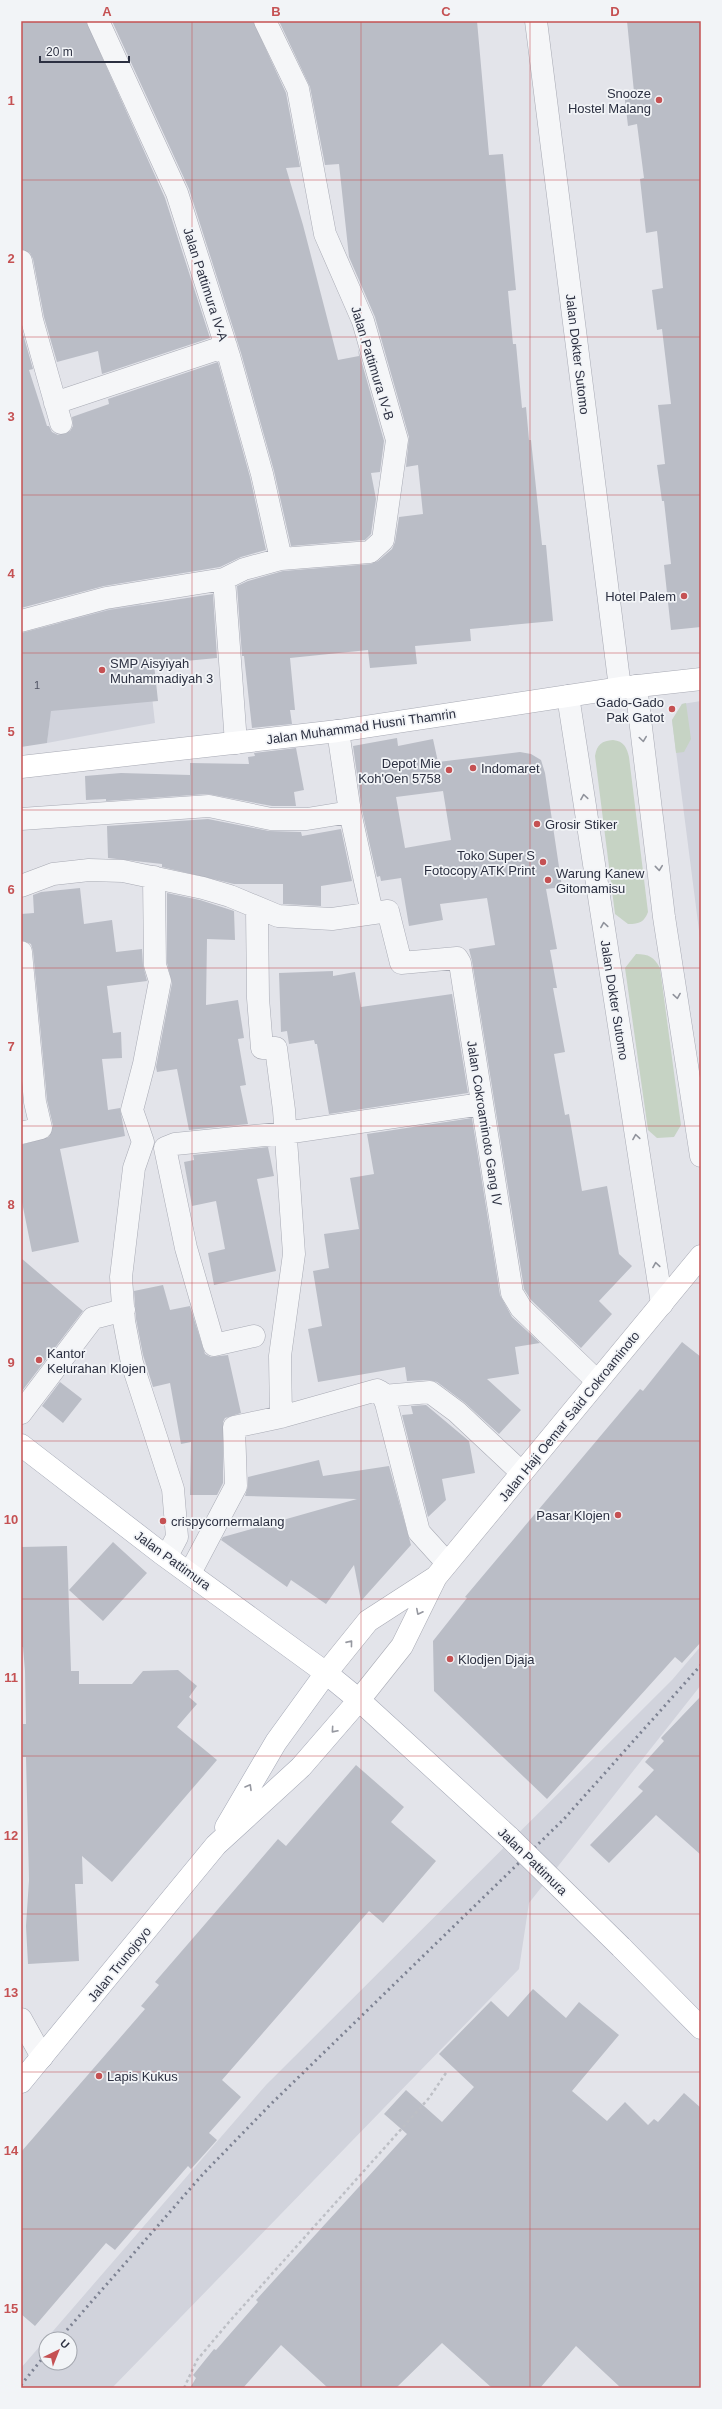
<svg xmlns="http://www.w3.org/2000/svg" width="722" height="2409" viewBox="0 0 722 2409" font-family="Helvetica,sans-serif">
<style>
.built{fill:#d1d3dc;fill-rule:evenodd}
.green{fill:#c6d3c4}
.building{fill:#babdc6;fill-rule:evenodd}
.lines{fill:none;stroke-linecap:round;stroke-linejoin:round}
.street-casing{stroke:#a8aab4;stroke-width:23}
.secondary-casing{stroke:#a8aab4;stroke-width:23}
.primary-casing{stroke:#a3a7b5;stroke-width:23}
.path{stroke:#bdbfc5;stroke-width:2.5;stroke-dasharray:3 3;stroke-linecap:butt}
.street{stroke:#f5f6f8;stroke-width:22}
.secondary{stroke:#fff;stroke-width:22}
.primary{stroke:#fff;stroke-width:22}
.rail{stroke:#7d8292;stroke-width:3;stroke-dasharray:2 4;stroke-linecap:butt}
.primary-bridge-casing{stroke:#a3a7b5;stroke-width:23;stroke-linecap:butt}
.primary-bridge{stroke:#fff;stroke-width:22}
.oneway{stroke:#90939c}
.oneway2{stroke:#9698a0}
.grid{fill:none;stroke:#c55153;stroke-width:1;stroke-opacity:0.55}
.poi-dot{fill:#c55153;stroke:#f2f4f7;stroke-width:1.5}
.labels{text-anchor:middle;stroke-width:3.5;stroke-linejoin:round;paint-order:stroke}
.number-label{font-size:11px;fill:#505362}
.poi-label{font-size:13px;fill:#2c3041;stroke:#f2f4f7;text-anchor:start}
.street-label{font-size:13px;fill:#2c3041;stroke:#f2f4f7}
.neatline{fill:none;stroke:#c55153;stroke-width:1.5}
.grid-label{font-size:13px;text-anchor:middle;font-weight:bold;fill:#c55153}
</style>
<rect width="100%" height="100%" fill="#e3e4ea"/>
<path class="built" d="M141,600L155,723L47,743L61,616Z
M701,701V946L672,720L682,704Z
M701,1646V1685L529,1903L519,1969L112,2388H21V2368L266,2085L672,1680ZM46,2339H70V2363H46Z"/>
<path class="green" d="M686,703L691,739L684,752L676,753L672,720L682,704Z
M613,740C624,741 627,748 629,757L648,912C644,922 640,924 628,924L615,914L595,756C597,744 602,741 613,740Z
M636,954C649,954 654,957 660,968L681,1125L674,1137L657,1138L648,1130L625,968Z"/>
<path class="building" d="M21,21H86L165,198L210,338L102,374L98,351L57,362L44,317L33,259L30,253L21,249Z
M112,21H253L286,93L300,167L286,168L303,225L338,360L359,356L358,349L384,441L380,472L371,473L376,499L371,534L365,540L291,546L274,471L241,353L189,189Z
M279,21H477L489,155L503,154L516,290L508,291L513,344H516L522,408L526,407L529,440H531L542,545H546L553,621L470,629L471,641L415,646L417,664L370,668L368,650L290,658L295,710H290L292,724L252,728L244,656H242L237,586L248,581L283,571L371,564L378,561L392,549L395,542L399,517L423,514L418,465L406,467L409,437L375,317L349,257L339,164L325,165L310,87Z
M627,21H701V627L671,630L664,565L671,564L664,501H662L657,465L665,464L658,405L671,404L662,329L657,330L652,290L663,288L657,231L646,233L640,179L644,178L637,124L628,126L624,92H634Z
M21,327L33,369L29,370L47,426H49L52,432L58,435L70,431L73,426L72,417L109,404L108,399L218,362L250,477L266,550L241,557L220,567L104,586L21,608Z
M213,594L217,658L154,664L158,701L51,711L47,743L21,747V633L109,610Z
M397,738L398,746L433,739L438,762L520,752L531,754L541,760L545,773L562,887L546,889L557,949L550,950L557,988H553L565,1052L554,1054L565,1115L569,1114L582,1191L607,1186L619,1254L632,1266L599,1301L612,1314L581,1348L531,1300L524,1289L472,961L469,949L495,945L487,898L440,904L443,920L409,926L401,878L381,881L380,876L377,877L362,810L353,746ZM443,791L451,840L405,848L396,797Z
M296,748L304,790L294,792L296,806H272L208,794L106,801V799L86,800L85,776L121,773L190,775V763L249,764L248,757L255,756L254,753Z
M208,819L269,831L301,832L302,836L341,829L352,881L321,886V906L283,904V884H234L162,867V864L108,858L107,826Z
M80,888L84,924L112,920L116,952L142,949L143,965L147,981L107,986L113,1033L121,1032L122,1058L102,1059L108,1110L120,1108L125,1136L60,1149L79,1242L32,1252L21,1197V1145L49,1137L53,1126L47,1100L33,951L31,944L21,940V914L34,913L33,895L41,892Z
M167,893L200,900L234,911L235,940L207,939L206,1005L238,1000L244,1038L238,1039L246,1085L240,1086L248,1124L189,1130L177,1069L157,1072L156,1067L172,983L167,963Z
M333,971V976L355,972L361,1007L452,994L468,1093L329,1114L317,1044H315L314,1040L289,1044L287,1031L281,1032L279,973Z
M472,1118L500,1295L512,1317L540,1343L515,1347L519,1374L487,1379L521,1410L499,1434L465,1403L437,1382L429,1380L407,1381L405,1367L318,1382L308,1329L322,1326L313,1271L329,1268L324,1234L359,1229L350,1178L374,1174L367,1134Z
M268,1147L274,1176L257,1179L276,1271L214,1285L208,1253L225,1249L216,1201L192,1206L184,1162L194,1160L193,1155Z
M21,1258L83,1311L22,1391L21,1390Z
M163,1285L170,1310L190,1306L205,1354L211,1357L228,1355L241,1413L225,1418L223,1422V1483L217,1495H190L191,1442L181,1444L170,1383L153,1387L143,1355L136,1319L134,1291Z
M682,1342L701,1357V1642L682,1663L675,1657L547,1799L434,1691L433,1641L467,1598L465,1597L640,1389L643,1391Z
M60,1382L82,1399L63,1423L42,1406Z
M426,1405L469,1441L475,1473L442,1479L446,1500L428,1517L402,1415L413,1414L411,1406Z
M319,1460L323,1476L389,1466L411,1545L361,1601L354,1565L326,1604L291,1580L287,1587L221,1540L223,1537L357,1499L245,1496L248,1486V1477Z
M113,1542L147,1573L103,1621L69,1590Z
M67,1546L71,1671H79V1684H132L143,1671L178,1670L197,1686L189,1697L197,1704L177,1727L217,1760L112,1882L82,1856L83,1884H75L79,1961L28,1964L26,1926L29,1880L26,1757H23V1724H26L25,1671L23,1647H21V1547Z
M701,1696V1855L656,1815L609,1863L590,1845L643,1791L638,1787L654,1770L645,1762L664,1741L661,1738Z
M356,1765L404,1807L391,1822L436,1861L383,1923L369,1911L222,2080L241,2097L209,2133L217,2140L191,2169L188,2166L115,2250L106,2243L35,2326L21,2314V2152L145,2009L141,2006L159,1985L155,1982L200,1930L278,1839L286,1846Z
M533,1989L566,2018L579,2002L619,2035L572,2091L607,2121L625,2102L648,2125L654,2119L658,2122L684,2093L701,2108V2388H621L576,2346L540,2388H492L442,2343L396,2388H328L281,2345L243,2388H190L196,2378L193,2375L214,2349L216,2350L258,2302L256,2300L407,2134L384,2114L406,2090L442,2122L474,2087L439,2054L491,2001L508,2017Z"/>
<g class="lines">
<defs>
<path id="street" d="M98,21L177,193L229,356L262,474L281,559
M536,21L620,688
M21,261L32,320L61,423
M55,403L226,346
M224,579L236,743
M21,621L106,598L224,579L244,569L281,559L370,552L383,540L397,440L363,321L325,234L298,89L265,21
M636,686L664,917L701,1156
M568,696L662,1304
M338,731L350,812L372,913
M21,819L209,806L271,819H307L350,812
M154,877L155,965L160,981L144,1064L132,1110L143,1142L134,1168L121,1277L124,1321L132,1363L173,1489L177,1537L167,1556
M21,886L53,874L89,870L123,871L203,888L230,896L278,916L332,919L388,911L401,963L457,958L460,963L512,1293L521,1308L597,1381
M257,909L258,998L262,1048H276L284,1110L294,1254L280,1356L281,1417
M21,952L35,1102L41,1128L21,1133
M254,1336L214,1345L186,1248L165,1148L175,1144L285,1133L482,1104
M383,1396L430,1392L457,1412L522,1473
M21,1413L93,1318L124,1310
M190,1573L236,1486L234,1427L281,1417L377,1390L381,1392L386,1403L419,1532L447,1563
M21,2019L42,2057"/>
<path id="secondary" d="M21,767L338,731L620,688L701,679
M326,1673L368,1621L436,1577
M359,1700L402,1646L436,1577L701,1256"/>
<path id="primary" d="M21,1445L161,1553L326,1673L359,1700L510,1838
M226,1827L276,1742L326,1673
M621,1947L701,2028
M21,2082L216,1845L301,1767L359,1700"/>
</defs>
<use href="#street" class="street-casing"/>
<use href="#secondary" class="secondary-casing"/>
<use href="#primary" class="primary-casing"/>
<path class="path" d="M184,2388L197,2360L229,2322L429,2098L446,2073"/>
<use href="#street" class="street"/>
<use href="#secondary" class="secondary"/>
<use href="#primary" class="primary"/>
<path class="rail" d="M59,2339L203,2174L271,2104L564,1819L701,1665
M21,2385L46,2354"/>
<defs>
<path id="primary-bridge" d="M510,1838L621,1947"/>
</defs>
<use href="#primary-bridge" class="primary-bridge-casing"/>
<use href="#primary-bridge" class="primary-bridge"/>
</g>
<defs><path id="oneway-chevron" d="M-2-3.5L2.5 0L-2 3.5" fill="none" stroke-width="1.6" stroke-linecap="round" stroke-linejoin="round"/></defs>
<g class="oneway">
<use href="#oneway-chevron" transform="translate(643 739) rotate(82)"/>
<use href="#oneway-chevron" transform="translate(584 797) rotate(-99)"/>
<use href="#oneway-chevron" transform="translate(659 868) rotate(84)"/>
<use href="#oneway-chevron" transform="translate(604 925) rotate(-99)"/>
<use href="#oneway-chevron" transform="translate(677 996) rotate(81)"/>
<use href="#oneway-chevron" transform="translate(636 1137) rotate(-99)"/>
<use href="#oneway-chevron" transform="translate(656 1265) rotate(-99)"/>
</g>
<g class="oneway2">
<use href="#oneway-chevron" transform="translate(419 1612) rotate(117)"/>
<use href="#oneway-chevron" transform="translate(350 1643) rotate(-51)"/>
<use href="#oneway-chevron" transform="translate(334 1730) rotate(131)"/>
<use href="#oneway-chevron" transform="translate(249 1787) rotate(-60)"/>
</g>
<path class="grid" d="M192,21V2388M361,21V2388M530,21V2388M21,180H701M21,337H701M21,495H701M21,653H701M21,810H701M21,968H701M21,1126H701M21,1283H701M21,1441H701M21,1599H701M21,1756H701M21,1914H701M21,2072H701M21,2229H701"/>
<g class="poi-dot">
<circle cx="659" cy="100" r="4"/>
<circle cx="684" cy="596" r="4"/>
<circle cx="102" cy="670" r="4"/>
<circle cx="672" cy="709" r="4"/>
<circle cx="473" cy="768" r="4"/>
<circle cx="449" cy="770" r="4"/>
<circle cx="537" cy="824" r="4"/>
<circle cx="543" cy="862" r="4"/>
<circle cx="548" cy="880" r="4"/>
<circle cx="39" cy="1360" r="4"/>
<circle cx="618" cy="1515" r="4"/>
<circle cx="163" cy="1521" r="4"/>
<circle cx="450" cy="1659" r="4"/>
<circle cx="99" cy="2076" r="4"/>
</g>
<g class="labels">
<g class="number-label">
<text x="37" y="689">1</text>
</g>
<g class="poi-label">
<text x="651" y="98" text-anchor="end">Snooze<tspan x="651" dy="15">Hostel Malang</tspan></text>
<text x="676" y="601" text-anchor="end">Hotel Palem</text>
<text x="110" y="668">SMP Aisyiyah<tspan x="110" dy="15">Muhammadiyah 3</tspan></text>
<text x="664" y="707" text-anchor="end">Gado-Gado<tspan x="664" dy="15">Pak Gatot</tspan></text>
<text x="441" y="768" text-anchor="end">Depot Mie<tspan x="441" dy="15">Koh'Oen 5758</tspan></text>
<text x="481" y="773">Indomaret</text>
<text x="545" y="829">Grosir Stiker</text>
<text x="535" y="860" text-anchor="end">Toko Super S<tspan x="535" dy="15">Fotocopy ATK Print</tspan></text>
<text x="556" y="878">Warung Kanew<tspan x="556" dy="15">Gitomamisu</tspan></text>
<text x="47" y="1358">Kantor<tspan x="47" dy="15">Kelurahan Klojen</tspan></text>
<text x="610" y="1520" text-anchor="end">Pasar Klojen</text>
<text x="171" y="1526">crispycornermalang</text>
<text x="458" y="1664">Klodjen Djaja</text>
<text x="107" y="2081">Lapis Kukus</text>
</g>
<g class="street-label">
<text transform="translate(206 284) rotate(72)" y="5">Jalan Pattimura IV-A</text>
<text transform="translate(578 354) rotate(83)" y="5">Jalan Dokter Sutomo</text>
<text transform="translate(373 363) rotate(73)" y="5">Jalan Pattimura IV-B</text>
<text transform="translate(361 726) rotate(-8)" y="5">Jalan Muhammad Husni Thamrin</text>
<text transform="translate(615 1000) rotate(81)" y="5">Jalan Dokter Sutomo</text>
<text transform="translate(485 1123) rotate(81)" y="5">Jalan Cokroaminoto Gang IV</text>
<text transform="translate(569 1416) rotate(-51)" y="5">Jalan Haji Oemar Said Cokroaminoto</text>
<text transform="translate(173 1560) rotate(36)" y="5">Jalan Pattimura</text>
<text transform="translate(533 1861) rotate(44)" y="5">Jalan Pattimura</text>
<text transform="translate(119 1964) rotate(-51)" y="5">Jalan Trunojoyo</text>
</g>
</g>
<rect width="722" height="2409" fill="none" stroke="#f2f4f7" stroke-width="44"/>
<g transform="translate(58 2351) rotate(43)"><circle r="19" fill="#f2f4f7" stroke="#a3a6ae"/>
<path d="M0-3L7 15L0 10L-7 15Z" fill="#c55153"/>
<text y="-6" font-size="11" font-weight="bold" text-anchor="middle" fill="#2c3041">U</text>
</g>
<path d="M40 56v6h89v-6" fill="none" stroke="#2c3041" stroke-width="2"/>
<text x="46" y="56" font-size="12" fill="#2c3041" stroke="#f2f4f7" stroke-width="3" paint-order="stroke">20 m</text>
<rect x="22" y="22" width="678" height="2365" class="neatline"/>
<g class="grid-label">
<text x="107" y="16">A</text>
<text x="276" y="16">B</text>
<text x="446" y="16">C</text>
<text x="615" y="16">D</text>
<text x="11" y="105">1</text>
<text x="11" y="263">2</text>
<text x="11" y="421">3</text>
<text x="11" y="578">4</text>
<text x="11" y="736">5</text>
<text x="11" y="894">6</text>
<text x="11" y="1051">7</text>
<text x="11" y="1209">8</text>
<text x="11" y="1367">9</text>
<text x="11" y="1524">10</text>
<text x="11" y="1682">11</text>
<text x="11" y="1840">12</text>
<text x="11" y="1997">13</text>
<text x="11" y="2155">14</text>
<text x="11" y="2313">15</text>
</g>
</svg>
